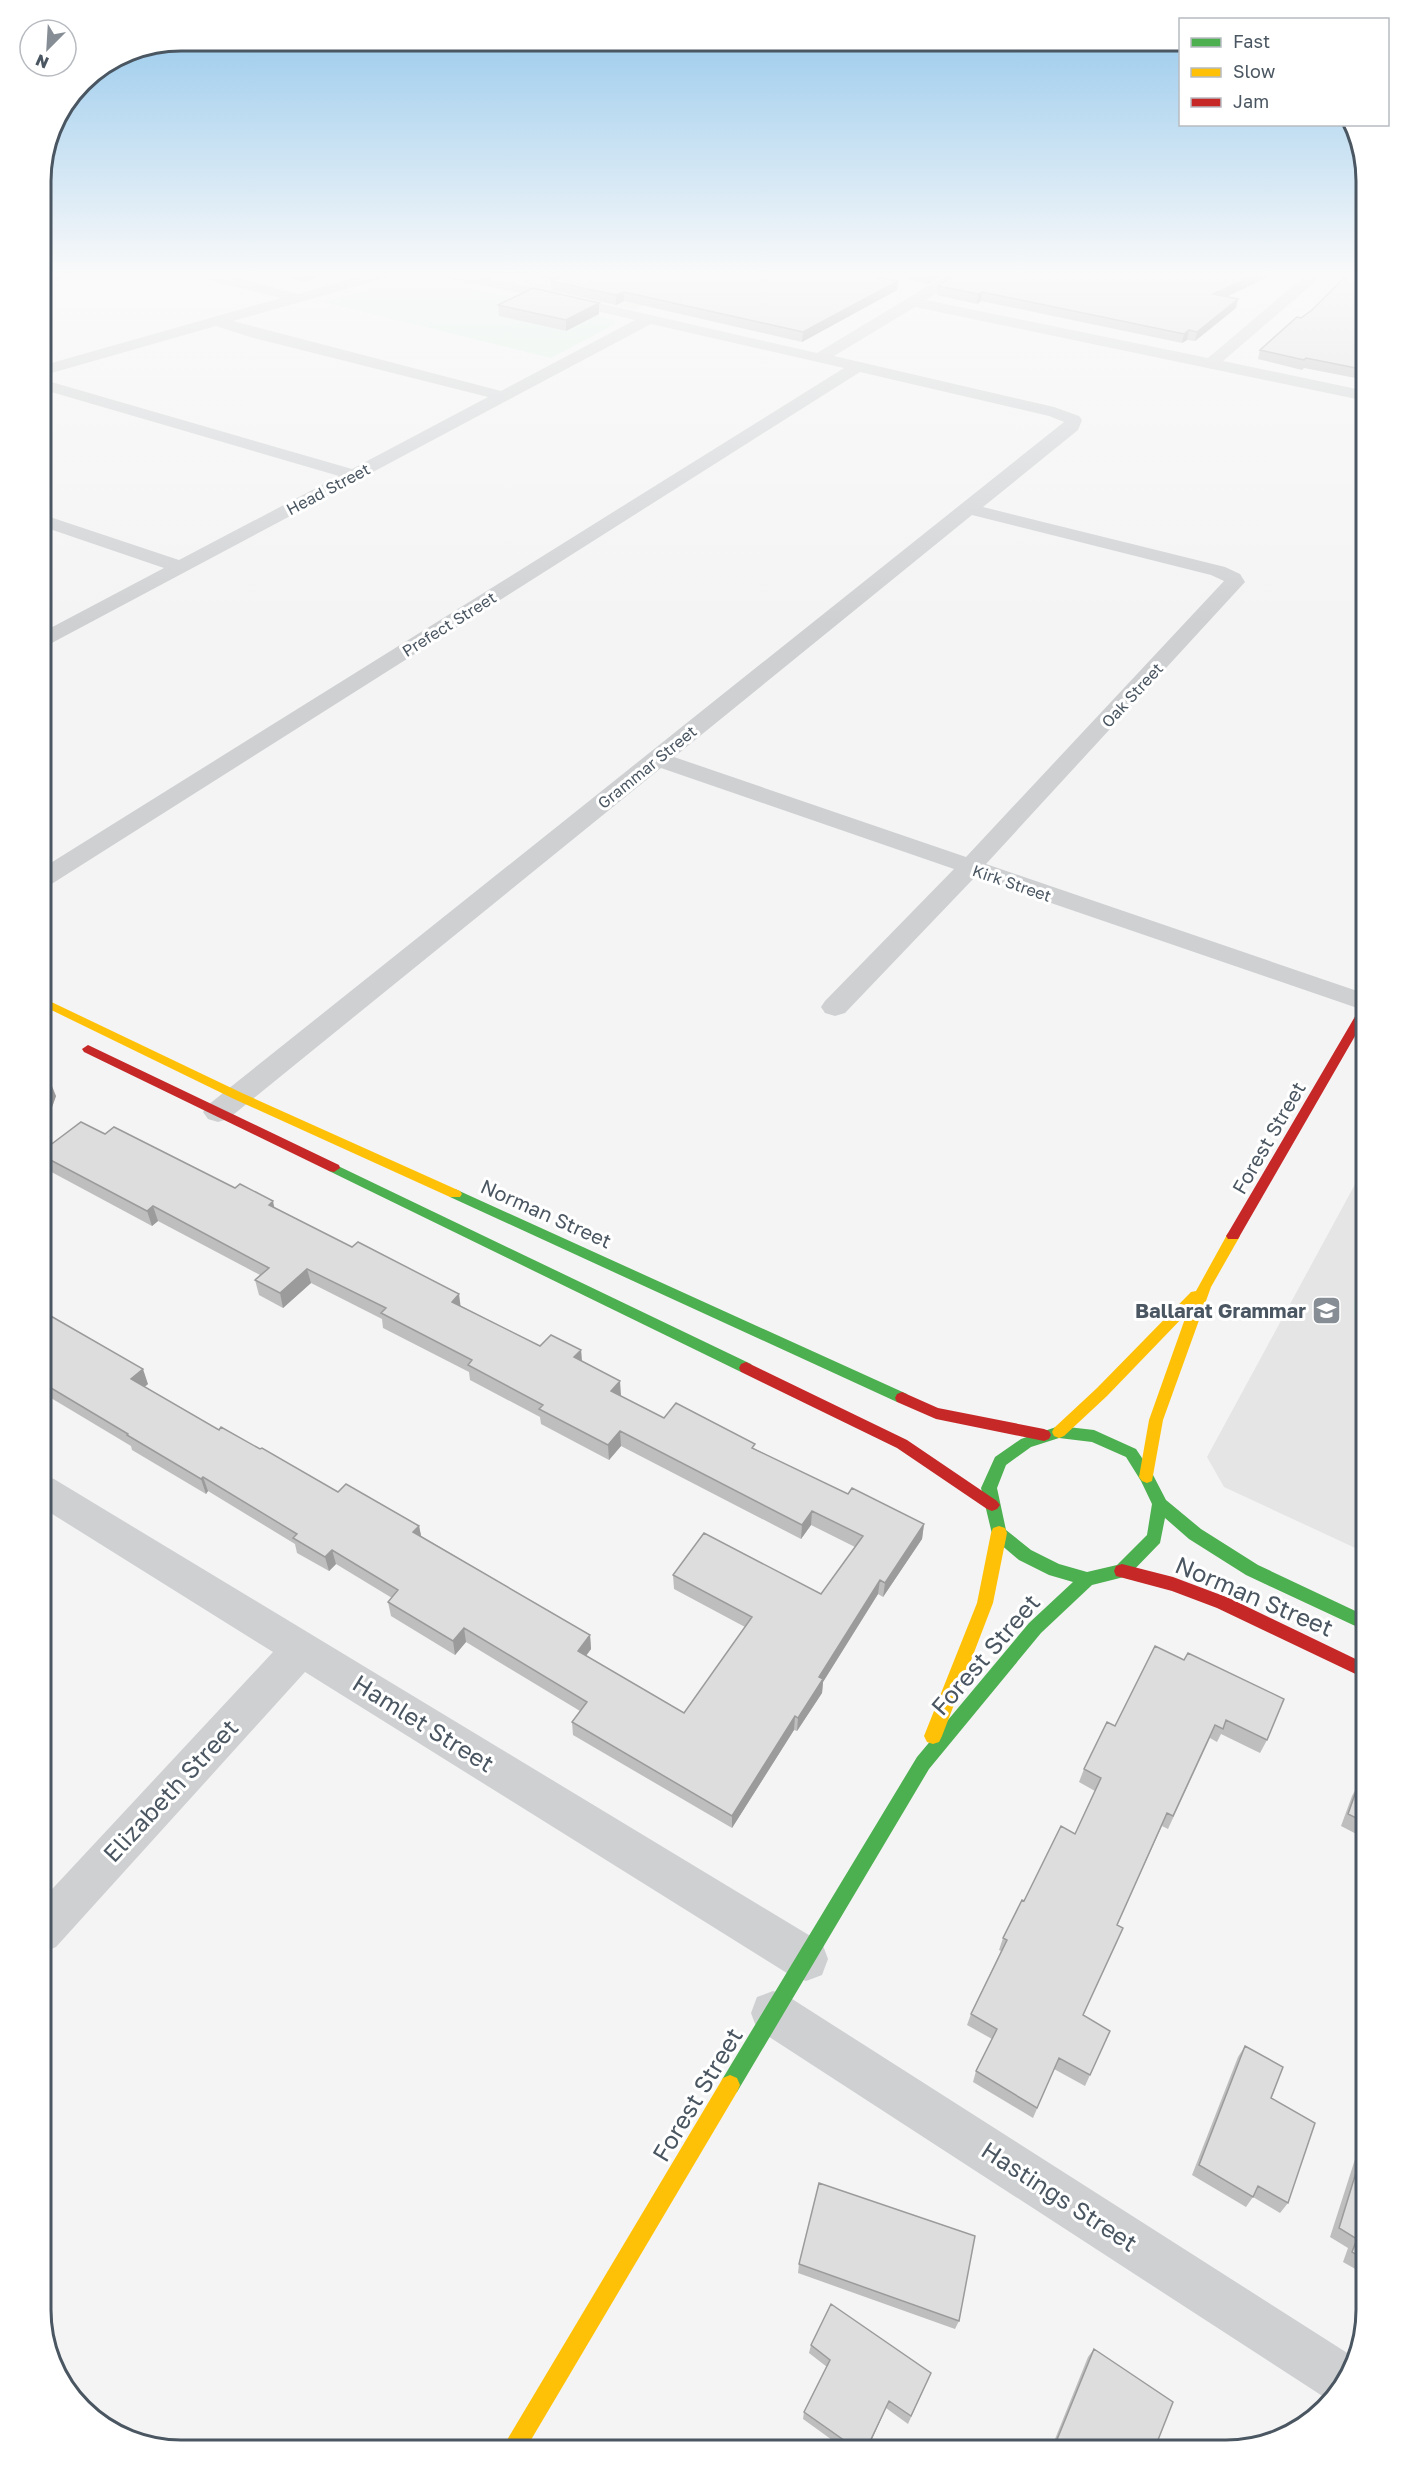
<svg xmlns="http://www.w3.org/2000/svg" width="1407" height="2491" viewBox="0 0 1407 2491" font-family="'Golos Text',sans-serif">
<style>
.commercial{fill:#e8e7e3}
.education{fill:#e6e5e6}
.green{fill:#d9f2e3}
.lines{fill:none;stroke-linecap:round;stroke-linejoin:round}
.street{fill:#ced0d2;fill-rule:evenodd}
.fast{fill:#4caf50;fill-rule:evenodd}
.slow{fill:#ffc107;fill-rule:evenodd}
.jam{fill:#c62828;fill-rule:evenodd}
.wall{fill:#bebebf}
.shaded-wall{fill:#9b9b9b}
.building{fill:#ddddde;stroke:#9b9b9b;stroke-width:1.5}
.labels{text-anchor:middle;stroke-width:6;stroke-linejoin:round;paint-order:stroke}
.far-street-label{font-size:16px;fill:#4a5661;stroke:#fff}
.street-label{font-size:20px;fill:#4a5661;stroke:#fff}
.poi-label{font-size:20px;font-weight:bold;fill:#4a5661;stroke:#fff;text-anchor:end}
.near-street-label{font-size:24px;fill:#4a5661;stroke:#fff}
.rim{fill:none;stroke:#4a5661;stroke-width:3}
</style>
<rect width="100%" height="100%" fill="#f4f4f4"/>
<path class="commercial" d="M472,274H628L682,286L635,310Z"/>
<path class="education" d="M1366,1164V1553L1224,1487L1207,1457Z"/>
<path class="green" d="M425,277L615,320L616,324L551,358L323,302L410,278Z
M1366,1267V1370C1357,1332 1345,1303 1366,1267Z"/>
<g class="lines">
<path class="street" d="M48,274H73L71,277L41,284V276Z
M195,274H220L298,294L368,274H391L389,277L233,321L501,391L635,320L511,291L441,278L434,274H465L511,283L817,353L948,274H965L926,300L1208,358L1306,275H1316L1318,278L1316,281L1223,361L1366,391V401L915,307L834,356L1054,407L1079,416L1082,420L1078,430L983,507L1225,567L1240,574L1245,582L986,864L1366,994V1011L975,877L845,1013L835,1016L825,1013L821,1007L825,1001L954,869L661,768L228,1119L218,1122L208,1119L203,1112L208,1105L1064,422L1049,416L860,372L50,885L41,887V869L844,368L651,324L48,645L41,647V633L164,568L41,526V514L179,560L339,476L41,389V379L352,469L488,397L250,337L216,326L41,376V366L281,298L197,277ZM972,515L1211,575L1224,581L966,857L674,757Z
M41,1474L54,1479L822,1943L828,1959L822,1975L806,1981L790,1975L305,1672L56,1947L41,1953V1901L273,1652L41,1507Z
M773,1991L789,1997L1352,2356L1343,2388L1327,2399L757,2029L751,2013L757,1997Z"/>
<path class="fast" d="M334,1164L751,1364L753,1368L751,1372H741L329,1171L328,1168Z
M455,1189L907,1394L909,1398L907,1402H897L450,1197L448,1194Z
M1059,1426L1094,1430L1136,1449L1152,1473L1166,1500L1201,1529L1258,1565L1366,1616V1631L1246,1575L1189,1539L1165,1518L1160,1543L1128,1576L1092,1585L1041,1633L929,1769L737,2092L730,2095L723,2092L720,2085L723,2078L917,1757L1029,1623L1073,1582L1049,1575L1019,1560L993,1538L981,1488L995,1457L1021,1439ZM1059,1438L1092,1442L1126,1457L1141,1481L1152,1504L1147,1535L1117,1565L1087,1572L1059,1564L1031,1550L1006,1530L997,1488L1006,1465L1031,1447Z"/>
<path class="slow" d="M41,997L242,1093L460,1191L462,1194L460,1197H450L234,1099L41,1005Z
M1233,1231L1240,1236L1211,1287L1163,1420L1152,1481L1147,1483L1142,1481L1139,1477L1149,1420L1187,1313L1107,1396L1064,1436L1059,1438L1054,1436L1052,1432L1054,1428L1097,1388L1191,1292L1196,1291L1228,1233Z
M999,1526L1005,1528L1007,1533L993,1603L942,1736L939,1742L933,1744L927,1742L924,1736L977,1603L991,1533L993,1528Z
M730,2075L737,2078L740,2085L737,2092L525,2450H501L723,2078Z"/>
<path class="jam" d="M1366,1004V1017L1238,1239H1228L1226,1236L1228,1233L1360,1008Z
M88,1045L339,1165L340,1168L334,1172L329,1171L84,1052L82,1049Z
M746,1362L907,1440L997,1501L1000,1505L997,1509L992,1511L987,1509L897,1448L741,1372L739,1368L741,1364Z
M902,1392L938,1408L1044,1429L1049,1431L1051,1435L1049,1439L1044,1441L936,1419L897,1402L895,1398L897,1394Z
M1122,1564L1173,1577L1229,1598L1366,1664V1679L1217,1608L1172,1591L1116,1576L1114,1571L1116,1566Z"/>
</g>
<path class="wall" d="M269,274H324L305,282Z
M522,274H865L898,281L897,290L802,342L624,301L616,305L551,290V281L552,280Z
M882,274H944L928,284Z
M1274,274L1226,297L1236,308L1195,341L1187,340L1182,343L981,301L977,304L937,295L938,286Z
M1366,274V380L1304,368L1302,370L1258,359L1260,350L1301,318Z
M599,303V314L566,331L499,316L498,305Z
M41,1081L56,1096L46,1124H41Z
M105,1134L274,1207L461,1306L540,1346L581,1350L582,1361L620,1381V1396L664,1418L755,1449L848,1494L924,1524L922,1539L883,1597L878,1594L823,1682L822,1693L797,1731L794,1730L732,1828L573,1735L572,1722L580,1711L466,1642L455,1655L391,1616L388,1602L392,1598L336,1564L329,1571L297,1553L295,1544L208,1491L206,1494L132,1450L131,1446L41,1392V1315L148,1384L144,1387L219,1430L338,1492L419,1526L421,1536L590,1635L591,1649L586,1656L684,1713L745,1627L674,1589L673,1575L821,1594L855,1547L811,1525L801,1539L621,1446L609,1460L541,1424L540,1417L470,1380L469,1372L383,1328L382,1319L311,1283L283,1308L259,1295L255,1280L260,1275L158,1221L152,1226L44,1168L41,1160V1152Z
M1155,1646L1267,1740L1260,1753L1221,1734L1217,1742L1210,1738L1168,1829L1162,1826L1117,1925L1118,1940L1083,2015L1110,2031L1085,2086L1054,2069L1033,2118L973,2082L976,2071L992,2039L967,2025L971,2014L1001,1951L999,1950L1003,1938L1024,1901L1075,1834L1095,1791L1079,1782L1084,1769L1115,1726Z
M1359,1783L1366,1786V1839L1341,1826L1352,1796Z
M1245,2046L1271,2098L1288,2203L1280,2213L1253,2197L1246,2207L1192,2175L1238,2057Z
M1366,2140V2290L1363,2287L1366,2275L1343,2262L1348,2248L1330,2237L1358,2150Z
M799,2264L959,2321L955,2329L798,2273Z
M811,2345L931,2373L908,2424L886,2408L867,2450H846L803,2419L804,2412L827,2367L809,2353Z
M1094,2349L1154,2450H1053L1051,2449L1088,2357Z"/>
<path class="shaded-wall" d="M304,274H324L305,282Z
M928,274H944L928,284Z
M1257,274H1274L1211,304L1213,294Z
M898,281L897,290L802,342L803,332Z
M624,292V301L616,305V295Z
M982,292L981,301L977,304L978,294Z
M1238,299L1236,308L1195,341L1197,332Z
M599,303V314L566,331V320Z
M1189,330L1187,340L1182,343L1184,334Z
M50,1081L56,1096L46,1124L41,1111V1108Z
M273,1201L276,1216L269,1205Z
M153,1206L158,1221L152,1226L147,1211Z
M307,1269L311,1283L283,1308L280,1293Z
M459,1294L461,1309L452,1302Z
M581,1350L582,1364L574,1357Z
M143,1369L148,1384L136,1394L131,1379Z
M620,1381L621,1395L612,1405L611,1391Z
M620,1431L621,1446L609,1460L608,1445Z
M203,1477L208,1491L206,1494L201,1479Z
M812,1511L811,1525L801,1539L802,1525Z
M924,1524L922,1539L883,1597L885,1583Z
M419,1526L422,1540L413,1532Z
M332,1550L336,1564L329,1571L325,1557Z
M880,1580L878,1594L823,1682L822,1693L797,1731L798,1718L819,1677Z
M464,1628L466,1642L455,1655L453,1641Z
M590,1635L591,1649L579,1665L578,1651Z
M795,1716L794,1730L732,1828V1816Z
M889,2401L867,2450H866Z"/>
<path class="building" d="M564,274H865L898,281L803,332L624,292L616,295L551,281Z
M956,274H1257L1213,294L1238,299L1197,332L1189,330L1184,334L982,292L978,294L938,286Z
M1348,274H1366V370L1306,358L1304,360L1260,350L1297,317L1301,318L1312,310Z
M533,288L599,303L566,320L498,305Z
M41,1081H50L41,1108Z
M81,1122L105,1134L114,1127L235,1188L240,1184L273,1201L269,1205L352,1247L358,1242L459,1294L452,1302L540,1346L551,1335L581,1350L574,1357L620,1381L611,1391L664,1418L676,1403L755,1444L752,1448L848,1494L852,1488L924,1524L885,1583L880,1580L819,1677L823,1679L798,1718L795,1716L732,1816L572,1722L587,1702L464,1628L453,1641L388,1602L398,1590L332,1550L325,1557L293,1538L297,1534L203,1477L201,1479L127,1435L128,1434L41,1382V1315L45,1318L49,1315L143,1369L131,1379L219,1430L221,1427L260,1449L262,1448L338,1492L346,1484L419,1526L413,1532L590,1635L578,1651L684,1713L752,1617L673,1575L704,1533L821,1594L863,1536L812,1511L802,1525L620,1431L608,1445L539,1409L543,1405L468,1365L472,1360L381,1313L386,1308L307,1269L280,1293L255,1280L269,1268L153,1206L147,1211L41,1155V1152Z
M1155,1646L1184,1660L1188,1653L1284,1699L1267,1740L1226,1720L1223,1729L1215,1725L1173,1816L1167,1813L1117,1925L1123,1928L1083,2015L1110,2031L1090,2075L1059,2058L1037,2108L976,2071L997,2029L971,2014L1007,1940L1003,1938L1022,1900L1024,1901L1061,1826L1075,1834L1101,1778L1084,1769L1107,1722L1115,1726Z
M1359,1783L1366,1786V1823L1348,1814Z
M1245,2046L1283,2067L1271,2098L1315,2123L1288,2203L1258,2186L1253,2197L1199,2165Z
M1366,2140V2261L1352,2252L1357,2239L1339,2228Z
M819,2183L975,2236L959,2321L799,2264Z
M831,2304L931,2373L911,2416L889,2401L866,2450H858L804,2412L830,2360L811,2345Z
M1094,2349L1173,2402L1154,2450H1068L1056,2442Z"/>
<linearGradient id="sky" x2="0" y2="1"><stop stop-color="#91c6eb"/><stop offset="0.44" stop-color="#fafafa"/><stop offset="1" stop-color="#fafafa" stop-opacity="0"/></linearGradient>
<rect width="1407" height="623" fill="url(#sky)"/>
<defs>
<symbol id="school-square" viewBox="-11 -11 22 22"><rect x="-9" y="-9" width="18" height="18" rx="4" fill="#868d94" stroke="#fff"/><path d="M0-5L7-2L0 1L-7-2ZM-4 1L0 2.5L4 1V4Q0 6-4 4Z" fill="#fff"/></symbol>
</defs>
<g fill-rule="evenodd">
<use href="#school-square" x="1310" y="1294" width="33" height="33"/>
</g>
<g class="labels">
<g class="far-street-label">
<text transform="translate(328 489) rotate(-28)" y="6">Head Street</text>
<text transform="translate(449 624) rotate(-32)" y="6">Prefect Street</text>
<text transform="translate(1132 695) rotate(-47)" y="6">Oak Street</text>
<text transform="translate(647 767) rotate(-39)" y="6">Grammar Street</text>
<text transform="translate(1012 883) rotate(19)" y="6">Kirk Street</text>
</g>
<g class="street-label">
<text transform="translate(1269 1138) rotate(-60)" y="7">Forest Street</text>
<text transform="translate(546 1214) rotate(24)" y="7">Norman Street</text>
</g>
<g class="poi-label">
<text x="1306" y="1318">Ballarat Grammar</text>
</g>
<g class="near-street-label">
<text transform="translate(1254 1597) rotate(23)" y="8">Norman Street</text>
<text transform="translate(986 1655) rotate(-49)" y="8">Forest Street</text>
<text transform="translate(423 1724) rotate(32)" y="8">Hamlet Street</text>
<text transform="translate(171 1791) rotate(-47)" y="8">Elizabeth Street</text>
<text transform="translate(698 2095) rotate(-59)" y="8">Forest Street</text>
<text transform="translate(1059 2197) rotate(33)" y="8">Hastings Street</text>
</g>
</g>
<path d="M0 0H1407V2491H0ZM181 51H1226A130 130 0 0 1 1356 181V2310A130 130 0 0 1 1226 2440H181A130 130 0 0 1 51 2310V181A130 130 0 0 1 181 51Z" fill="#fff" fill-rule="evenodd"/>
<path class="rim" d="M181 51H1226A130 130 0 0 1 1356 181V2310A130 130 0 0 1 1226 2440H181A130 130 0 0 1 51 2310V181A130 130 0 0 1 181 51Z"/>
<rect x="1179" y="18" width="210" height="108" fill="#ffffff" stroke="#b7bbc0" stroke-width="1.5"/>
<rect x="1191" y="38" width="30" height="9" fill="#4caf50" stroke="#b7bbc0" stroke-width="1.5"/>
<text x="1233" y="48" font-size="18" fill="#4a5661">Fast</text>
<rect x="1191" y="68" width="30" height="9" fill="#ffc107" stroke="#b7bbc0" stroke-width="1.5"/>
<text x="1233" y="78" font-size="18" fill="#4a5661">Slow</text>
<rect x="1191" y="98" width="30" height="9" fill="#c62828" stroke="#b7bbc0" stroke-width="1.5"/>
<text x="1233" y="108" font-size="18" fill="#4a5661">Jam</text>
<g transform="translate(48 48) rotate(204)"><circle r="28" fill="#ffffff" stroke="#b7bbc0" stroke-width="1.5"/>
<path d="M0-4.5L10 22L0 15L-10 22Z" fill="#868d94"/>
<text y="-9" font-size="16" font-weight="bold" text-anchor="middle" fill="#4a5661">N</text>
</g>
</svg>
